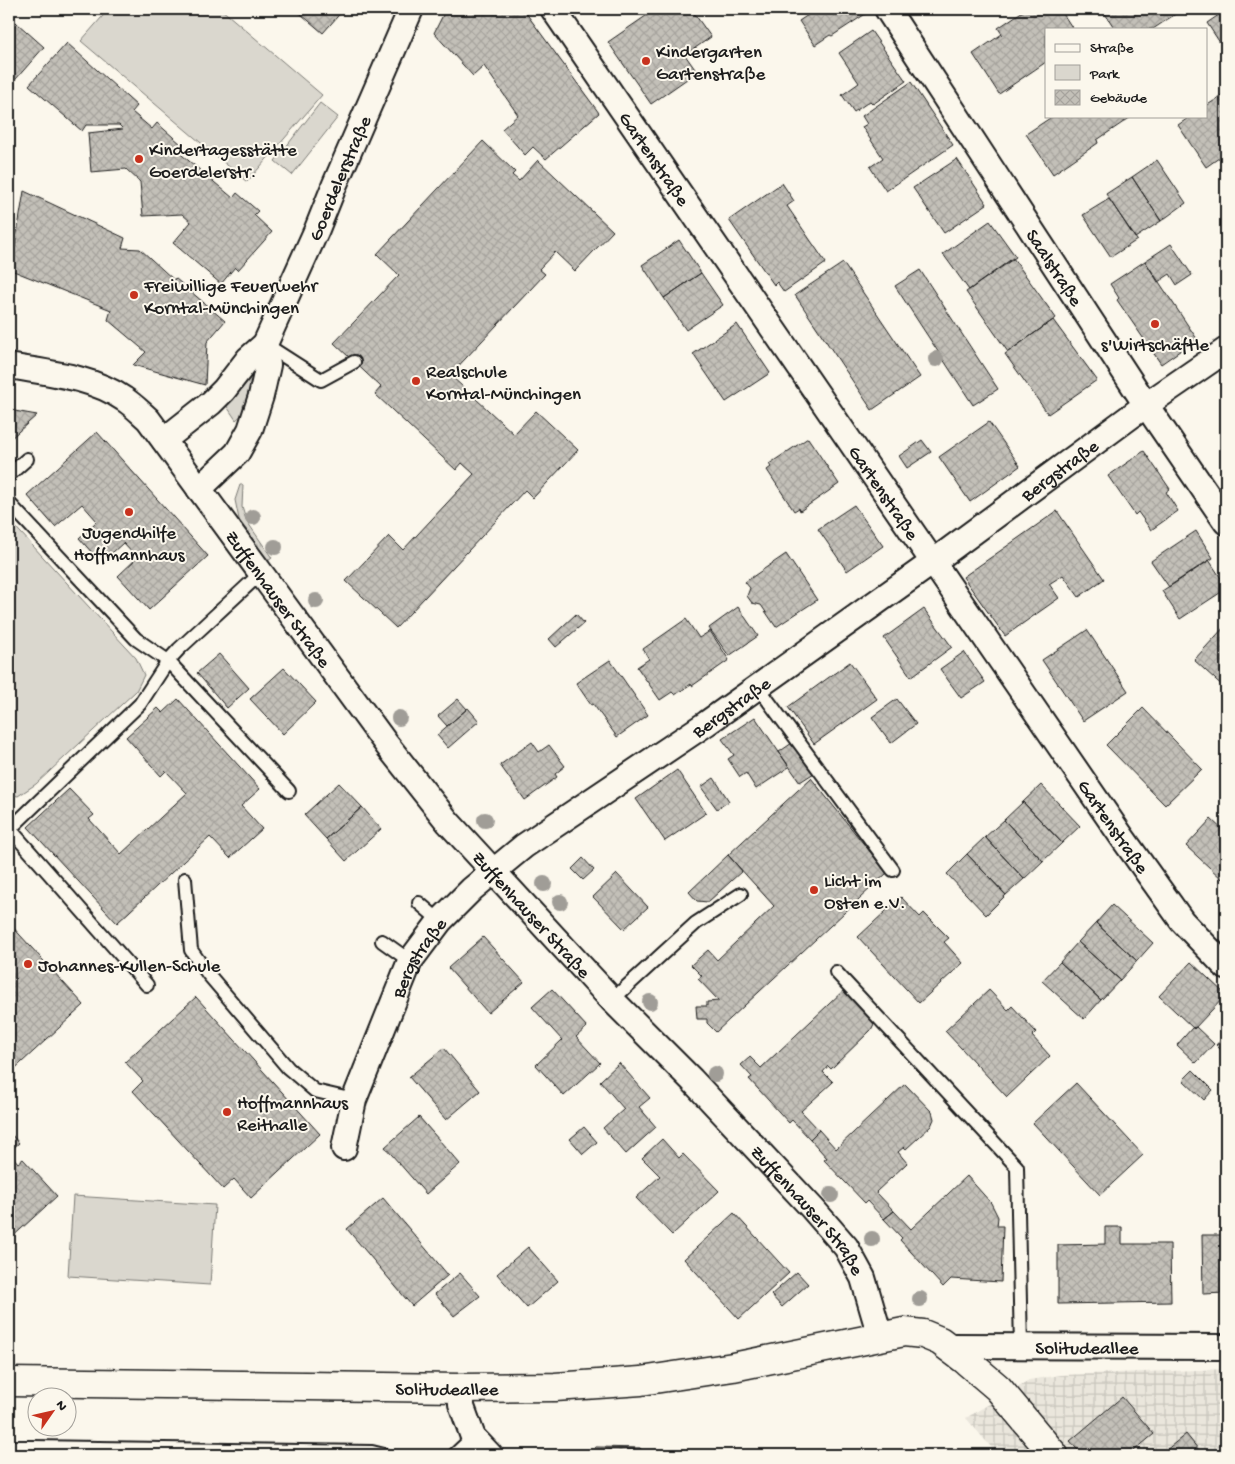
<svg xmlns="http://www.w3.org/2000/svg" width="1235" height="1464" viewBox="0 0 1235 1464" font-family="'Gochi Hand',sans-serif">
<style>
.industrial{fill:url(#industrial-grid)}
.grass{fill:url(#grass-tufts);stroke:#7b7a75}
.park{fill:#dad7ce;stroke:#7b7a75}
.building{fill:url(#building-cross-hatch);stroke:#1c1c1c}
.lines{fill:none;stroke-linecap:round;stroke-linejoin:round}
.service-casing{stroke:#1c1c1c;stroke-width:16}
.minor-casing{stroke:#1c1c1c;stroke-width:28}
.secondary-casing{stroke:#1c1c1c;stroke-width:31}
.service{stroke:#fbf7ec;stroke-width:12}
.minor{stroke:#fbf7ec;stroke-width:24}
.secondary{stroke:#fbf7ec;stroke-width:28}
.tree{fill:#a09d97}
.poi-dot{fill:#c8321e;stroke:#fbf7ec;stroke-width:2}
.labels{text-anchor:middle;stroke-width:4;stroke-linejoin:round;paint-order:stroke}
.poi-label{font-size:19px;fill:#1c1c1c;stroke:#fbf7ec;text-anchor:start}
.street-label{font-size:19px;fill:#1c1c1c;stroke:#fbf7ec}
</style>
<defs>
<pattern id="industrial-grid" width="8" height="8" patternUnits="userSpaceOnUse" patternTransform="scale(1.25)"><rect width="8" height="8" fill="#eae6dc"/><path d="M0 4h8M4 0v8" fill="none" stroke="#c8c5bc"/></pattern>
<pattern id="grass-tufts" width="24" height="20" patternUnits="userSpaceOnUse" patternTransform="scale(1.25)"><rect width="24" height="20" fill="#dad7ce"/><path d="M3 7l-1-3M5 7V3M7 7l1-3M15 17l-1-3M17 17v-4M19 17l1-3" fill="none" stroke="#bab8b0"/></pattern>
<pattern id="building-cross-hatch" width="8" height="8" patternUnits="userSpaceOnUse" patternTransform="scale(1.25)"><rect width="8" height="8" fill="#c3c0b8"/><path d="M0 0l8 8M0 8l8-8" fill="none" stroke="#a7a49e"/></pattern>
</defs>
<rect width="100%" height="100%" fill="#fbf7ec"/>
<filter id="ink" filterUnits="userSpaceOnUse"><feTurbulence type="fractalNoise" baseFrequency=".02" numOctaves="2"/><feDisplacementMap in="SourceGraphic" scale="10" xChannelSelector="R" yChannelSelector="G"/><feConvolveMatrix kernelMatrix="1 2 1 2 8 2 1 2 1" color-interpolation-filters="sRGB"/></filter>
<g filter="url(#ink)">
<path class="industrial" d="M1226,1369V1455H998L966,1418L1029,1380L1061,1375Z"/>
<path class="grass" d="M254,364H259L244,413L236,420L226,405L234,398Z
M240,485H243L242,507L246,520L272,558L268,561L240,524L235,500Z"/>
<path class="park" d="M109,9H221L322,95L247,182L81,41Z
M320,103L338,117L292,175L275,161Z
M9,520L136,658L144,675L136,691L36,784L18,796L9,794Z
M73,1196L215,1205L210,1285L68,1276Z"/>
<path class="building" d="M295,9H344L323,33Z
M446,9H523L599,113L546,159L533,147L525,155L502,129L518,115L484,66L473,76L434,33Z
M656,9H691L711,37L685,55L697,72L651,104L608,42Z
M817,9H873L832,36L830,35L815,45L799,21Z
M1026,9H1060L1073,29H1046V62L999,94L973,54L1002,34L998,28Z
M1102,9H1183L1153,29H1115Z
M1226,10V52L1207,23Z
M9,16L44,47L9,87Z
M871,31L906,81L873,104L870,101L854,112L842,95L859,83L839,53Z
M67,43L137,106L132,112L152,129L157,123L181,144L176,150L233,198L237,193L258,211L254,215L272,232L238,270L235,267L221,284L173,243L191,222L182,214L143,216L140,182L126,169L91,172L88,133L123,129L119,125H86L82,131L29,85Z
M911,82L953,145L886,191L870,167L883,158L862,127L867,124L862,116Z
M1226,93V153L1206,167L1178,125L1191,116H1206V106Z
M1053,116H1130L1131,117L1097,140L1098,143L1053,174L1026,134Z
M483,141L515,172L512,175L519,181L538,160L613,231L575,271L555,252L539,269L545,274L450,375L514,434L536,411L578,450L533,498L525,490L396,628L346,581L389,536L403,550L474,474L462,463L456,470L375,394L381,387L334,343L399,275L377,254Z
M9,148L13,149L9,175Z
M957,159L987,204L944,233L913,188Z
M1157,160L1186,203L1161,221L1132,177Z
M1132,177L1161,221L1135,238L1106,194Z
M782,183L794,201L787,206L826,263L784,292L777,282L774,285L729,220Z
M24,191L125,238L122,248L140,249L174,280L175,278L225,321L207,342L205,385L133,365L146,352L108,320L111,310L11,270Z
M1109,199L1137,240L1111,257L1083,215Z
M990,221L1016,257L969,290L943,254Z
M679,240L701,273L664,298L642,265Z
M1171,244L1192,275L1177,285L1170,274L1158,282L1145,261Z
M1013,258L1056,318L1008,352L966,292Z
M1145,261L1197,339L1161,364L1117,300L1119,298L1110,284Z
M843,263L920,377L872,410L795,295Z
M920,270L998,389L973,405L895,286Z
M701,273L723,305L686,330L664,298Z
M1053,320L1097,380L1048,414L1005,354Z
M737,324L770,373L726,402L693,354Z
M9,410L37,415L9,440Z
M989,422L1020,466L970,502L939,457Z
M97,432L208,556L149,610L118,576L137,558L123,543L101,563L79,538L97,521L82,504L55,527L27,495Z
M808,438L839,484L800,511L799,508L794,511L767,470L771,467L769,464Z
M922,440L931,452L907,468L899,456Z
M1144,451L1170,489L1166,492L1178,511L1151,530L1138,512L1135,515L1108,476Z
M854,505L883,546L847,571L818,529Z
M1057,511L1104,579L1079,597L1063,575L1049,584L1059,598L1005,636L963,577Z
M1196,531L1213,558L1169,587L1151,561Z
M786,554L817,600L776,627L761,605L752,603L747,596L750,588L745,582Z
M1209,560L1226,586V589L1180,619L1162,591Z
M738,607L758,636L729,656L709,628Z
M924,609L952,647L911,677L884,638Z
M576,614L584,623L556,647L549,639Z
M686,619L699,638L710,631L729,660L692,686L691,684L675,695L672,692L660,700L637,667L649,659L643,649Z
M1226,625V689L1194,660Z
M1087,630L1128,691L1083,721L1042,660Z
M964,652L985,682L961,698L940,669Z
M219,654L249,688L227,708L197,673Z
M610,660L648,715L617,737L593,704L591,705L576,683Z
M850,662L877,699L814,744L788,707Z
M284,668L316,702L283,734L250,699Z
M178,699L260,789L241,806L262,829L230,858L210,837L117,923L28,827L69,789L94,815L89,819L121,854L187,793L166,771L161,776L126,737L158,708L163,713Z
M458,699L467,709L447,726L438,716Z
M897,699L916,724L891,743L872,717Z
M468,708L479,721L448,748L437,735Z
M1143,708L1202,769L1165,805L1106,745Z
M755,717L789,767L756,789L746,773L740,777L728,759L734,755L722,739Z
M532,742L539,752L549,745L565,766L555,774L557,777L525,800L500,765Z
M792,743L814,773L800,782L779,752Z
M677,770L706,813L665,841L636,799Z
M714,778L729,801L717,809L701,787Z
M811,778L887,873L716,1032L707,1023V1019H697L696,1006H707V1002L719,1001L698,979L702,976L691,965L708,950L717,960L774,906L728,855Z
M339,783L362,807L326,839L304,815Z
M1041,785L1080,826L1062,843L1023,802Z
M1023,802L1062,843L1043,861L1004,820Z
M362,807L381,829L346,861L326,839Z
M1211,819L1226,833V874L1222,879L1186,846Z
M1004,820L1043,861L1024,879L985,837Z
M985,837L1024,879L1006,895L967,854Z
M967,854L1006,895L986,915L947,874Z
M728,855L742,871L708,902L697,901L689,892Z
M583,858L594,870L583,880L572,869Z
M617,874L648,907L624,929L593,897Z
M901,897L920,917L924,913L949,938L944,942L963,963L919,1003L858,937Z
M1112,905L1153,943L1137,961L1096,923Z
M9,923L84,1005L9,1074Z
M1096,923L1137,961L1120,980L1078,942Z
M483,937L524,982L488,1013L448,968Z
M1078,942L1120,980L1101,1000L1060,962Z
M1060,962L1101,1000L1084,1019L1042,981Z
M1191,962L1226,995L1194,1029L1159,996Z
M552,989L587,1027L576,1037L600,1063L564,1096L536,1065L562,1040L532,1007Z
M845,989L872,1017L874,1024L871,1030L831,1069L828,1066L823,1072L833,1082L801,1111L819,1130L810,1139L792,1120L789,1123L749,1079L752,1077L741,1065L750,1057L761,1068Z
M989,990L1008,1010L1012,1006L1036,1032L1032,1036L1050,1056L1007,1097L945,1031Z
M196,997L320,1134L251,1198L234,1179L223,1189L133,1091L143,1081L125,1062Z
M1196,1027L1214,1044L1196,1063L1177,1045L1192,1028Z
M1226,1034V1055L1216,1045Z
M444,1048L480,1091L446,1120L409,1077Z
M619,1063L650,1098L639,1107L656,1127L626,1154L603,1128L624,1109L600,1081Z
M1193,1070L1213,1090L1204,1100L1183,1080Z
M1076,1083L1143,1155L1100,1195L1033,1123Z
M905,1084L932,1112L934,1119L931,1126L906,1149L904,1147L898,1152L907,1163L876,1192L894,1211L884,1219L867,1201L865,1203L824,1160L827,1158L810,1139L819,1130L836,1149Z
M419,1117L460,1164L426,1194L385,1147Z
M584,1127L597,1142L583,1154L570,1139Z
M9,1132L19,1143L9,1152Z
M662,1139L679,1158L683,1154L719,1191L672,1235L636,1198L660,1176L642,1158Z
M9,1152L18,1163L23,1159L57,1196L9,1240Z
M967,1176L991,1203L998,1217L997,1226H1003L1001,1282L951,1279L943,1287L900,1240L902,1238L884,1219L894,1211L911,1229Z
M383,1198L448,1275L412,1306L347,1229Z
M734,1213L789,1273L739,1319L684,1259Z
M1105,1227H1122V1244H1170L1171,1302L1058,1304V1245L1105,1244Z
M1202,1235H1226V1293L1203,1294Z
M528,1247L558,1281L527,1308L497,1274Z
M797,1272L808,1284L782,1307L771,1295Z
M460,1273L480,1296L454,1316L435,1294Z
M1122,1397L1154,1434L1129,1455H1082L1070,1441Z
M1186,1434L1203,1455H1160Z
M596,1447L640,1448L647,1455H588Z"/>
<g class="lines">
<defs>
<path id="service" d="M265,344L321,380L354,362
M9,475L27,459
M9,503L136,639L168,661L289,791
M758,687L893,870
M9,827L10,829L140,704L168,661L179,649L261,573
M10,829L147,985
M185,879L191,950L208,974L288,1068L315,1091L354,1100
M419,903L440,921
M382,941L410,961
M836,972L1017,1167L1021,1347
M612,1000L696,923L741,894
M9,1447H33
M35,1455L33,1447L372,1452L384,1455
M454,1455L473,1437"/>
<g id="minor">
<path id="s1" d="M553,9L1122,837L1182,921L1226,967"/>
<path id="s2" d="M887,9L1146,405L1226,522"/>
<path id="s3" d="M9,366C47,373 91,376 124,399C132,404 140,412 148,419L387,745L448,822L612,1000L692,1080L812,1208L846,1247L863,1278L880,1336"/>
<path id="s4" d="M164,440L211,403L224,390L248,359L265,344L317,229L335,184L411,9"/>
<path d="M199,489L237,453L250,430L261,396L268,365L265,344"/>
<path id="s5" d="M344,1148L354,1100L410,961L440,921L472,889L524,846L707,723L933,562L1146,405L1226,350"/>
<path id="s6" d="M947,1346L1226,1347"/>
<path d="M460,1388L461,1404L473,1437L490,1455"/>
</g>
<g id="secondary">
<path id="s7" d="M9,1382L460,1388L555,1387L641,1381L733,1367L904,1332L923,1334L940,1341L964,1359L998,1388L1054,1455"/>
</g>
</defs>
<use href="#service" class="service-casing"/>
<use href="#minor" class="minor-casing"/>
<use href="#secondary" class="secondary-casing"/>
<use href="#service" class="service"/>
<use href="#minor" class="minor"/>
<use href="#secondary" class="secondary"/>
</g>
<g class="tree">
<circle cx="936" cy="359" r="8"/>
<circle cx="253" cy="517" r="8"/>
<circle cx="275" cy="547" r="8"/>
<circle cx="316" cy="601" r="8"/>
<circle cx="399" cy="718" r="8"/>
<circle cx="485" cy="820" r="8"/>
<circle cx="544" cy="884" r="8"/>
<circle cx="560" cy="902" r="8"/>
<circle cx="650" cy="1002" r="8"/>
<circle cx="715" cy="1074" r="8"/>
<circle cx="831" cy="1195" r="8"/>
<circle cx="872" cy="1239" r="8"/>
<circle cx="920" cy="1299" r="8"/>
</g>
</g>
<g class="poi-dot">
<circle cx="646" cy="61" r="5"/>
<circle cx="139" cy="159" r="5"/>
<circle cx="134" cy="295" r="5"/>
<circle cx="1155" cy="324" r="5"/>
<circle cx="416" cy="381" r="5"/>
<circle cx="129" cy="512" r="5"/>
<circle cx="814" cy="890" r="5"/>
<circle cx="28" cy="964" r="5"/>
<circle cx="227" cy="1112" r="5"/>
</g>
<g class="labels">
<g class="poi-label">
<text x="656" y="57">Kindergarten<tspan x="656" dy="22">Gartenstraße</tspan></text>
<text x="149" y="155">Kindertagesstätte<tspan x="149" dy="22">Goerdelerstr.</tspan></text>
<text x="144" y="291">Freiwillige Feuerwehr<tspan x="144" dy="22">Korntal-Münchingen</tspan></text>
<text x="1155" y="350" text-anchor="middle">s'Wirtschäftle</text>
<text x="426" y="377">Realschule<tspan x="426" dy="22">Korntal-Münchingen</tspan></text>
<text x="129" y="538" text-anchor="middle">Jugendhilfe<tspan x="129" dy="22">Hoffmannhaus</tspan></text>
<text x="824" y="886">Licht im<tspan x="824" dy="22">Osten e.V.</tspan></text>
<text x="38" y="971">Johannes-Kullen-Schule</text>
<text x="237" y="1108">Hoffmannhaus<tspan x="237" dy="22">Reithalle</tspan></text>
</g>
<g class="street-label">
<text dy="7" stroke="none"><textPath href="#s1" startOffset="181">Gartenstraße</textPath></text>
<text dy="7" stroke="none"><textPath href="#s4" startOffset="322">Goerdelerstraße</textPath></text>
<text dy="7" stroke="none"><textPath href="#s2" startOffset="308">Saalstraße</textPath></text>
<text dy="7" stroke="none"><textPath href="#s5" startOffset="1016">Bergstraße</textPath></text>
<text dy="7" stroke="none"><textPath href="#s1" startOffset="586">Gartenstraße</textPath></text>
<text dy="7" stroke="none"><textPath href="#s3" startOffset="374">Zuffenhauser Straße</textPath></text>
<text dy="7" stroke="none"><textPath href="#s5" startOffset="611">Bergstraße</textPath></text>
<text dy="7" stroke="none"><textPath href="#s1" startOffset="991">Gartenstraße</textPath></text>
<text dy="7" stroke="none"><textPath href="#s3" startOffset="779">Zuffenhauser Straße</textPath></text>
<text dy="7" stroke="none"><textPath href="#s5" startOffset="206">Bergstraße</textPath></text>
<text dy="7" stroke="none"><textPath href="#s3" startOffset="1184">Zuffenhauser Straße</textPath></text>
<text dy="7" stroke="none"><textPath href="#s6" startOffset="140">Solitudeallee</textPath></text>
<text dy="7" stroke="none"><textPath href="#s7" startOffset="438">Solitudeallee</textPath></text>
</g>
</g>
<rect width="1235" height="1464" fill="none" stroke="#fbf7ec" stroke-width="30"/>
<rect x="15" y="15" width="1205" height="1434" fill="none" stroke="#1c1c1c" stroke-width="2" filter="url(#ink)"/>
<rect x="1045" y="28" width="162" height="90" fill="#fbf7ec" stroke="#a29f99"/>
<rect x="1055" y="44" width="25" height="8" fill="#fbf7ec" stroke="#a29f99"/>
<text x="1090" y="52" font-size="15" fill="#1c1c1c">Straße</text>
<rect x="1055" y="65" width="25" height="15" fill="#dad7ce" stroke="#a29f99"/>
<text x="1090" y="78" font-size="15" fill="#1c1c1c">Park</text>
<rect x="1055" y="90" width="25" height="15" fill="url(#building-cross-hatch)" stroke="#a29f99"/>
<text x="1090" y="102" font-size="15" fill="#1c1c1c">Gebäude</text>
<g transform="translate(52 1412) rotate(56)"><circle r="24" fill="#fbf7ec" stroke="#a29f99"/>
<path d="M0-4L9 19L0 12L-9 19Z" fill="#c8321e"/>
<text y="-8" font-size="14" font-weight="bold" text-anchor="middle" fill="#1c1c1c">N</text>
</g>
</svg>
